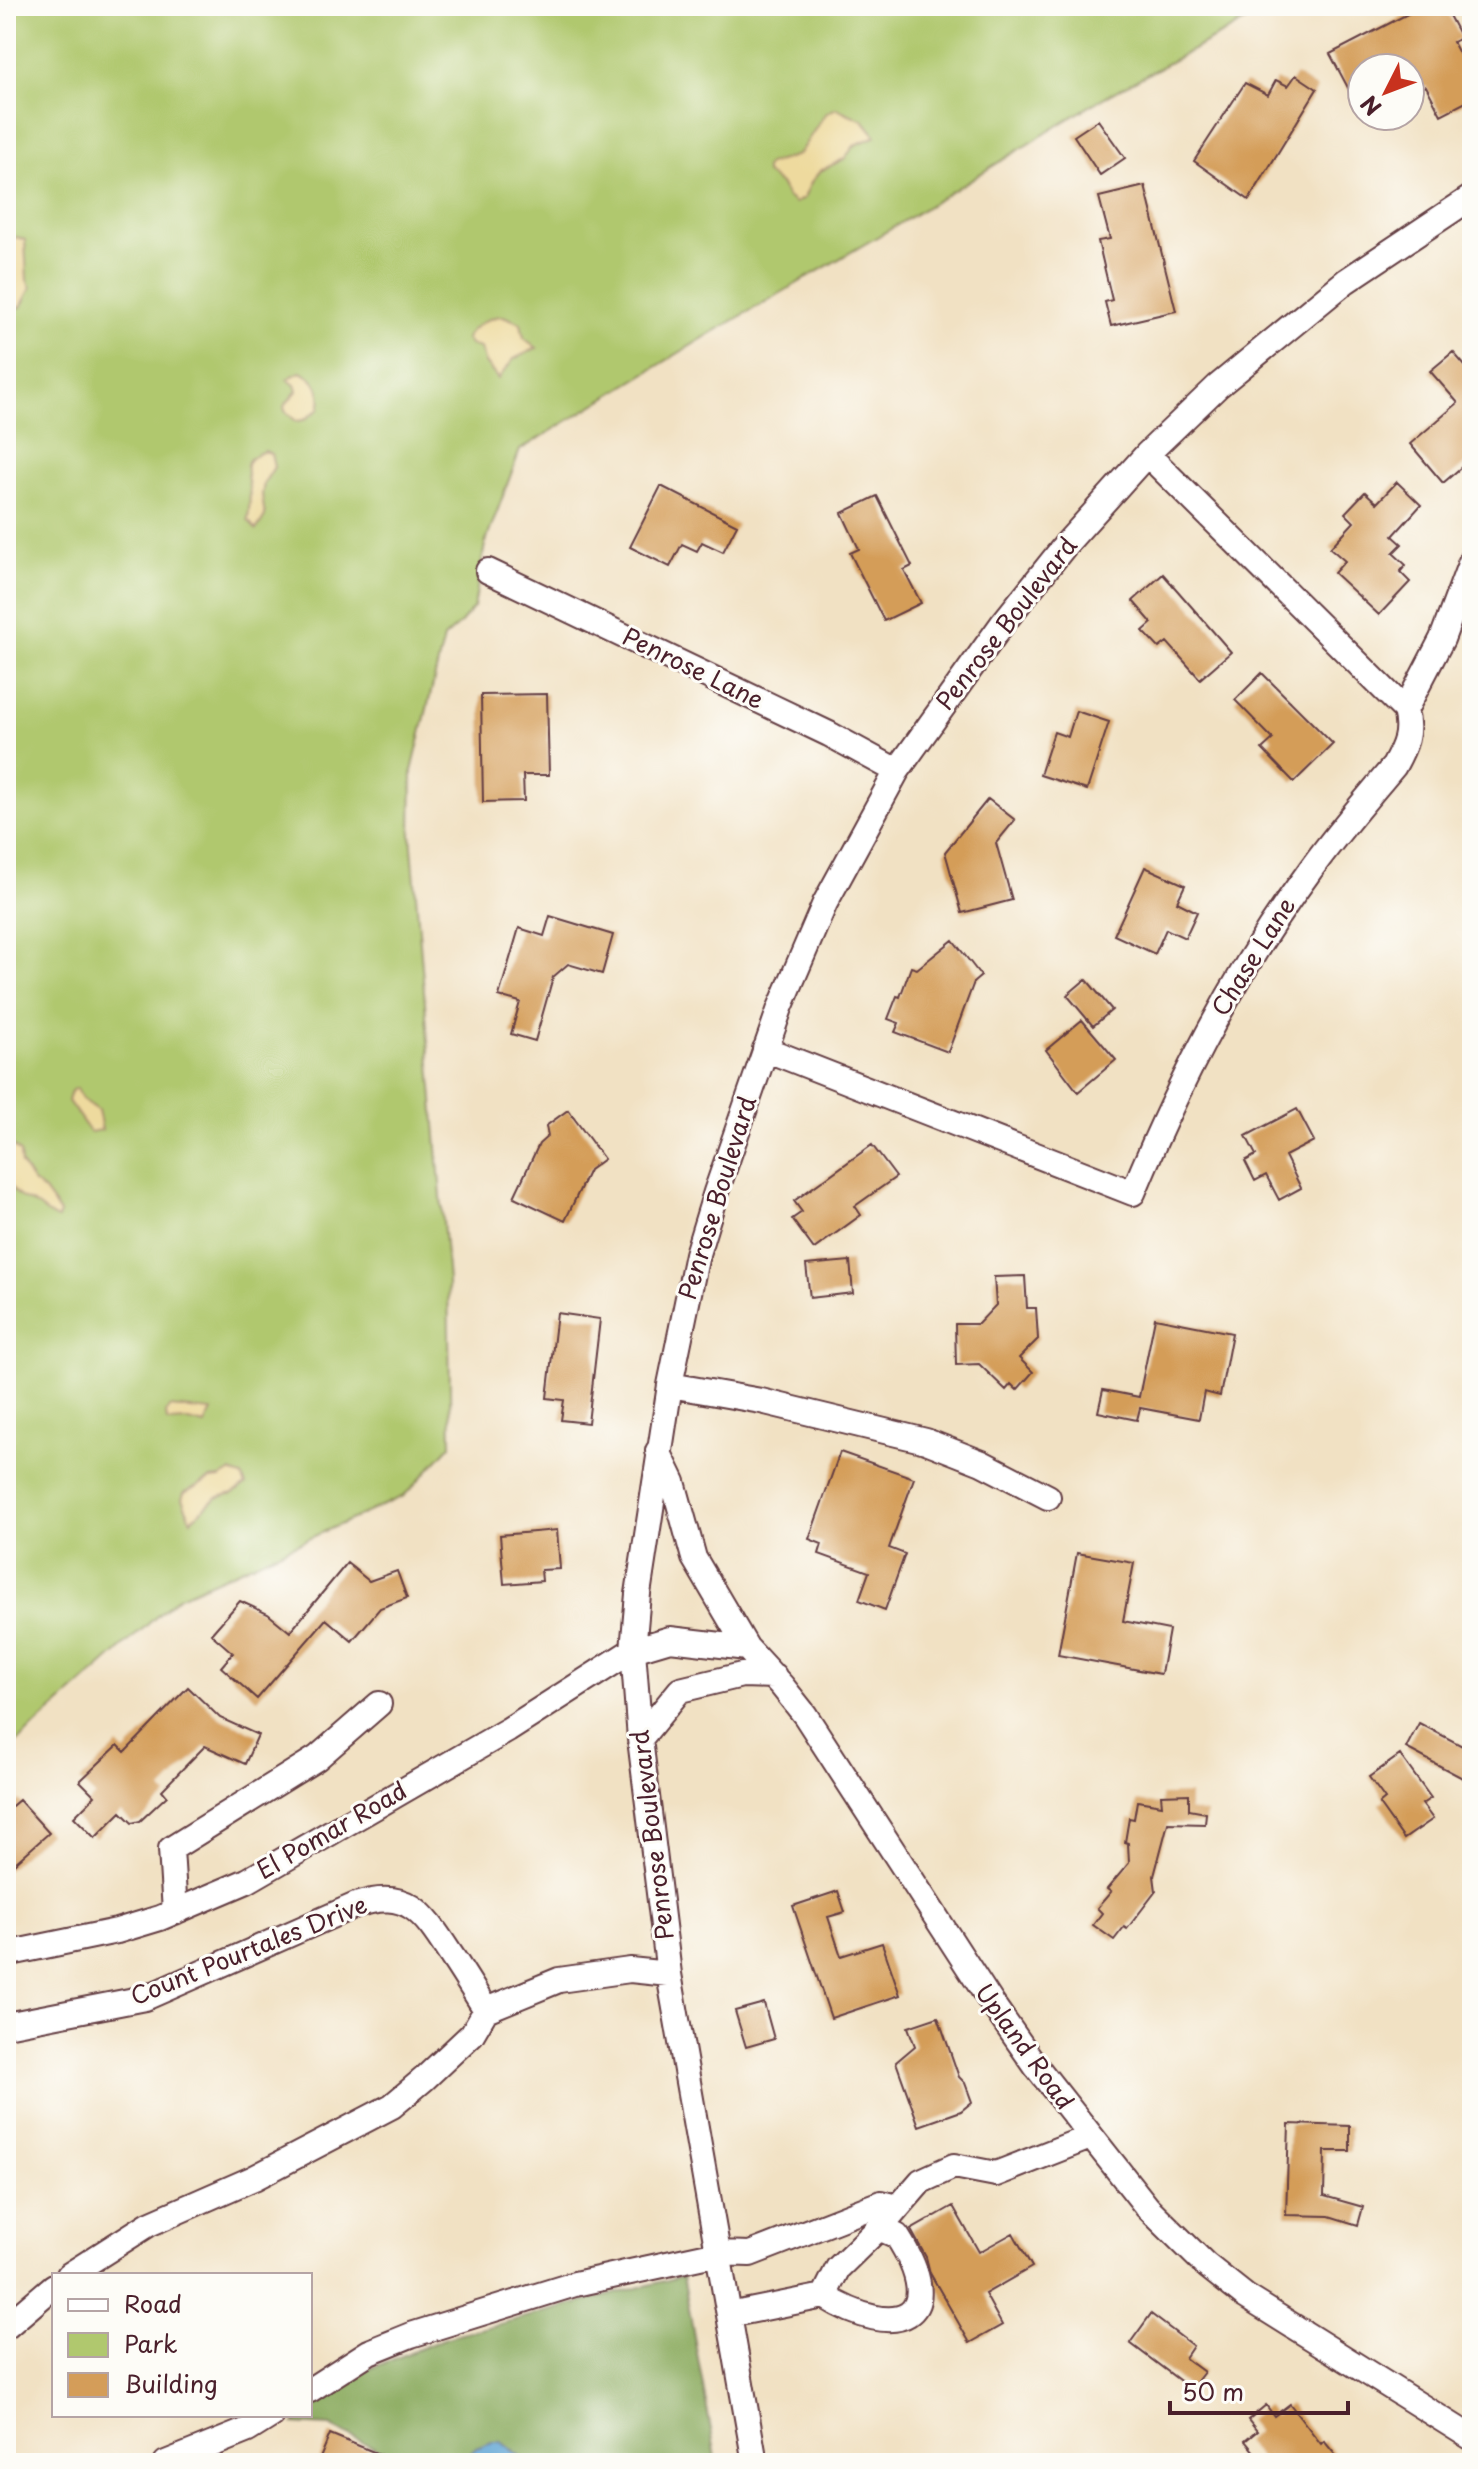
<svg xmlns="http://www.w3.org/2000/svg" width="1478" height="2469" viewBox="0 0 1478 2469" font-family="'Playpen Sans',sans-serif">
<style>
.green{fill:#b0c86e;stroke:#7d744c;stroke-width:2}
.forest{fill:#8cac61;stroke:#6b6646;stroke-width:2}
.sand{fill:#eeda9e;stroke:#9c7c64;stroke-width:2}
.water{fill:#5fa5d5;stroke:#546280;stroke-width:2}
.building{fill:#d49d59}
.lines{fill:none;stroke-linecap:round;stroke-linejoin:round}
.minor-casing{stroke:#633c42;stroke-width:28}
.minor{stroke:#fff;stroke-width:24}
.labels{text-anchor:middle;stroke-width:6;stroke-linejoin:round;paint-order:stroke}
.street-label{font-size:24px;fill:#4a1f2b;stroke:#fdfcf7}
</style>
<rect width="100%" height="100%" fill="#fdfcf7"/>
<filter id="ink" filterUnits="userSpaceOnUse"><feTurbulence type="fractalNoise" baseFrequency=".0125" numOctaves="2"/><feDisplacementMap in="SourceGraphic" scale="16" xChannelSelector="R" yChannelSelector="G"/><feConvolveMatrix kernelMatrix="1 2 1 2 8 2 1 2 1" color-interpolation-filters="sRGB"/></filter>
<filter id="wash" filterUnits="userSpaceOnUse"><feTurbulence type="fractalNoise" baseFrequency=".006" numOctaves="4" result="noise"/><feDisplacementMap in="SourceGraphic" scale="32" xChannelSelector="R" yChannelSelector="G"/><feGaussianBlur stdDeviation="1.8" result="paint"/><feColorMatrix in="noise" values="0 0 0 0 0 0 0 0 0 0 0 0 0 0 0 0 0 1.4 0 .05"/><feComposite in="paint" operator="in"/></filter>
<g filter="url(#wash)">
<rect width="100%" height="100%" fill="#f1e1c3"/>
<path class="green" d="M6,6H1274L1101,99L894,227L710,334L520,450L485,544L474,607L460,624L444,638L412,771L411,834L448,1281L451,1445L404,1496L178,1597L6,1752Z"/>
<path class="forest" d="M683,2276L717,2463H529L501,2442L476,2448L461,2463H406L330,2426L294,2424L302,2415H310V2406L313,2402L362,2372L446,2338Z"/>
<path class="sand" d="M836,108L863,120L876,136L855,145L844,159L820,171L811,182L804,198L795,203L787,197L780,184L765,173V168L769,164L798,155L825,114Z
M17,237L25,240L27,280L31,288L21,307L6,310V251L10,239Z
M503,316L521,323L524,338L537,348L514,359L498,379L485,363L480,348L470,345L466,339C470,327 490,316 503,316Z
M300,372C316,377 324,393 319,409L304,420L296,421L285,411L284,406L297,391L295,385L287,379Z
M265,451L271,454L274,467L264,483L262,495L265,516L256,530L248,520C249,509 251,498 249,487C246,467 241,459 265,451Z
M77,1088L82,1099L98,1110L102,1130L90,1132L68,1101L71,1091Z
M10,1143L20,1152L21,1164L32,1181L44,1191L60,1213L58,1219C49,1216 44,1210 36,1205C31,1201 24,1200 19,1196C5,1185 3,1157 10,1143Z
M169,1407L212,1411L205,1425L188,1421L169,1422L167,1421L166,1413Z
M230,1472L242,1476L246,1485L233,1493L216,1498L191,1520L182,1499L184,1493L210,1479L220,1478Z"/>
<path class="water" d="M492,2442H501L529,2463H461L476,2448Z"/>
<g id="blocks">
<path class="building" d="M1423,6H1444L1461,38L1453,42L1472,78V99L1441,115L1426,86L1410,94V68H1362V114L1330,54Z
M1296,75L1317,89L1249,200L1194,161L1245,83L1268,95L1276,80L1288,86Z
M1098,120L1125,158L1100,175L1074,136Z
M1145,186L1176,311L1111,326L1105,302L1112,300L1098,241L1110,239L1099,197Z
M1453,352L1472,374V458L1443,483L1410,444L1458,403L1430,371Z
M1397,482L1421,505L1393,536L1402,544L1393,553L1406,565L1400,572L1410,582L1379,615L1334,573L1345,561L1330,548L1354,522L1345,513L1365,492L1377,503Z
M661,486L737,525L723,552L702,542L697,551L682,544L670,567L630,547Z
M877,496L912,566L904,570L921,603L884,621L850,553L859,549L842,513Z
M1163,574L1231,652L1200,679L1167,642L1159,648L1143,631L1152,623L1133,601Z
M1262,673L1333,744L1294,782L1262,749L1273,739L1235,700Z
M547,694L549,775H523L524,801L483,802L481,695Z
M1076,711L1109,722L1087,790L1040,775L1054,732L1068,737Z
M988,799L1015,820L996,843L1012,900L962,913L945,852Z
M1145,867L1185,885L1177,902L1197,912L1185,938L1166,929L1155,954L1114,935Z
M550,916L613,935L602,974L568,964L553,977L535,1041L511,1034L520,1002L499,996L519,928L544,936Z
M953,940L981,976L974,982L948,1052L895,1032L899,1023L888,1019L897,996L900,997L911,967L917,969Z
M1086,979L1112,1010L1093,1026L1067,995Z
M1082,1020L1116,1060L1078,1092L1046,1050Z
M1297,1109L1314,1141L1285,1156L1301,1188L1279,1200L1266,1175L1255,1181L1245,1161L1256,1155L1246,1136Z
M568,1110L604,1159L589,1170L565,1221L514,1197L539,1144L548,1136L546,1126Z
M872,1145L896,1177L855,1206L861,1215L814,1249L792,1219L802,1212L794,1201Z
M850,1261L853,1293L810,1298L806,1265Z
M1025,1276L1027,1308H1036L1038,1339L1019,1358L1033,1372L1017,1390L1011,1384L1006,1390L979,1364L956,1365L955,1324H978L996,1305L994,1277Z
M557,1313L600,1319L588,1423L561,1420L564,1400L547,1398Z
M1155,1318L1232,1333L1220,1396L1204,1392L1199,1419L1140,1408L1137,1420L1098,1412L1103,1390L1139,1397Z
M840,1452L914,1478L889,1548L905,1554L885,1610L859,1600L869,1572L819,1554L822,1544L809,1539Z
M557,1530L560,1569L541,1570L542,1581L504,1584L500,1535Z
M1077,1553L1134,1563L1123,1621L1169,1630L1161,1674L1058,1655Z
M347,1563L369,1581L397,1571L407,1598L380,1608L352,1641L326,1619L257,1699L221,1667L233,1653L211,1634L240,1601L268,1614L290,1632Z
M188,1687L220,1718L258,1735L245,1764L205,1746L162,1790L167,1796L140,1821L132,1823L121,1812L95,1838L74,1817L95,1796L80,1781L118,1745L125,1752Z
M1419,1723L1472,1751V1783L1406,1748Z
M1400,1755L1431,1798L1422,1804L1433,1819L1404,1839L1379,1804L1385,1799L1369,1777Z
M1189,1794V1810L1206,1813L1205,1824L1168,1823L1154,1876L1156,1891L1127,1929L1124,1927L1114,1940L1093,1925L1102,1913L1097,1908L1111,1892L1107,1889L1129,1863L1128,1843L1125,1842L1129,1818L1134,1819L1137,1801L1162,1805L1161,1795Z
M19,1800L49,1833L6,1871V1811Z
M838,1891L845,1912L828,1917L841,1956L882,1943L900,1995L831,2018L793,1906Z
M764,2003L774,2039L746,2047L735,2011Z
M938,2017L959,2077L965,2083L972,2102L961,2111L919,2126L896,2062L915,2046L908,2027Z
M1289,2124L1350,2126V2151H1325L1324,2196L1363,2207L1358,2225L1329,2216L1286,2215Z
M953,2206L979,2252L1013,2233L1032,2267L985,2294L1002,2325L970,2343L930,2273L926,2257L911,2230Z
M1151,2314L1193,2346L1185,2358L1204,2372L1191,2389L1130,2343Z
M1290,2404L1321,2444L1324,2441L1342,2463H1263L1245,2441L1257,2431L1248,2420L1266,2405L1274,2416Z
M330,2434L398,2462V2463H318Z"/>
</g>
</g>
<g filter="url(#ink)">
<use href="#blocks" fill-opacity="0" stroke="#633c42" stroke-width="2"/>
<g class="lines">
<defs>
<path id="minor" d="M488,571L829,734L897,771
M1405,710L1442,639L1472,559
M765,1049L1133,1193C1179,1082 1235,973 1306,876C1333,837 1364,802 1394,766C1405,746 1411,733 1405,710L1147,454
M670,1385L761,1401L926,1441L982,1463L1048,1497
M658,1451L673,1482L694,1558L747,1648
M640,1739L680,1690L742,1675L774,1676
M175,1912L171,1849L317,1758L379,1704
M6,1954L117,1931L160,1918L247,1881L508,1730L633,1650L670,1639L747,1648L782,1686L805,1715L991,2002L1035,2065L1147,2207L1206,2265L1245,2296L1472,2438
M6,2025L145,1998L356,1905C407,1888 423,1912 449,1952C462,1971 474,1991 486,2010
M69,2275L149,2224L254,2178L392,2106L424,2079L472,2034L486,2010L559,1980L630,1970L669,1974
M824,2296C896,2341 951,2320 897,2236L879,2228
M729,2315L824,2296L838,2268L889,2218L921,2181L954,2166L996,2174L1090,2137
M6,2327L54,2286
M310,2390L369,2352L411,2335L575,2284L718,2253L750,2254L881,2203L898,2207
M166,2463L248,2430L272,2415
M755,2463L669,1974L640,1739L633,1650L638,1594L670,1385L697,1254L716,1192L780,1008L825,903L897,771L1003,623L1067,543L1147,454L1218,386L1346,281L1472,197"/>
</defs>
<use href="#minor" class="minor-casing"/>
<use href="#minor" class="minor"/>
</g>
</g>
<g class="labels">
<g class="street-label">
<text transform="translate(1007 624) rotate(-52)" y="8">Penrose Boulevard</text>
<text transform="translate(693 669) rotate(26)" y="8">Penrose Lane</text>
<text transform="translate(1254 957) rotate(-58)" y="8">Chase Lane</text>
<text transform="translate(718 1198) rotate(-73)" y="8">Penrose Boulevard</text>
<text transform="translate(332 1831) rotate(-30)" y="8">El Pomar Road</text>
<text transform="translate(653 1835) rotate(-97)" y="8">Penrose Boulevard</text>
<text transform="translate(249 1951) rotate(-22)" y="8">Count Pourtales Drive</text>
<text transform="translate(1024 2047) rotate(54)" y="8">Upland Road</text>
</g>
</g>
<rect width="1478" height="2469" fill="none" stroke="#fdfcf7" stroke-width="32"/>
<rect x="52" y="2273" width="260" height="144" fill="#fdfcf7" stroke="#b5a4a5" stroke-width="2"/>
<rect x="68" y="2299" width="40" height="12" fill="#ffffff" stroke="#b5a4a5" stroke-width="2"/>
<text x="124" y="2313" font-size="24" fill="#4a1f2b">Road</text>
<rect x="68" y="2333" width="40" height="24" fill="#b0c86e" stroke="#b5a4a5" stroke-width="2"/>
<text x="124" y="2353" font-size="24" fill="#4a1f2b">Park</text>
<rect x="68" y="2373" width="40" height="24" fill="#d49d59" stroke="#b5a4a5" stroke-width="2"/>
<text x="124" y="2393" font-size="24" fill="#4a1f2b">Building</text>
<g transform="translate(1386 92) rotate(228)"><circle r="38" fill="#fdfcf7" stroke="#b5a4a5" stroke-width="2"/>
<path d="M0-6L14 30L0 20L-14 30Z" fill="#c8321e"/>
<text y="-12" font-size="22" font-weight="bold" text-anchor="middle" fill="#4a1f2b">N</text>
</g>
<path d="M1170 2401v12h178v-12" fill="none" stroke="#4a1f2b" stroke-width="4"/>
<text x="1182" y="2401" font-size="24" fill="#4a1f2b" stroke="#fdfcf7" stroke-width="6" paint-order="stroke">50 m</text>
</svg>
